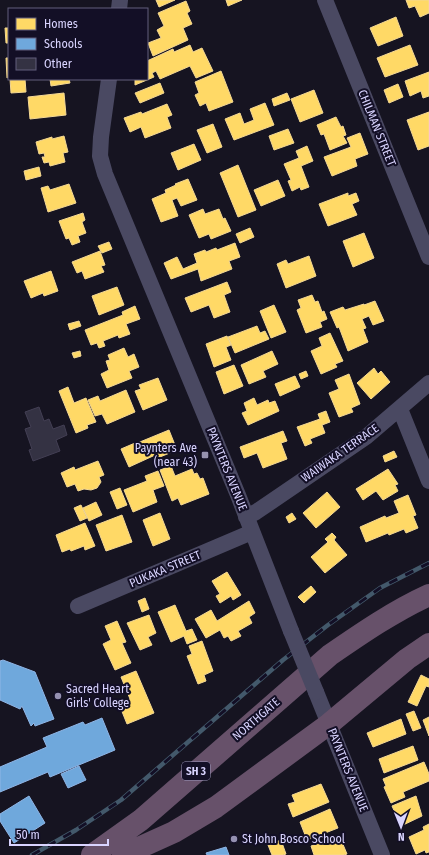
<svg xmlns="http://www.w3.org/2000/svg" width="429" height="855" viewBox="0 0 429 855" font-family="'Fira Sans Condensed',sans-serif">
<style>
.homes{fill:#ffd966;stroke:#f4d894}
.schools{fill:#6fa8dc;stroke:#8fb5e6}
.building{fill:#343243;stroke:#433f54}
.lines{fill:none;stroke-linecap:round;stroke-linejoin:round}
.minor{stroke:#4a4962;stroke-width:16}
.highway{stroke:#67516a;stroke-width:22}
.rail-casing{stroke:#43596b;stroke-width:4.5}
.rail{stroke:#130f26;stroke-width:3;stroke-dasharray:9;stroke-linecap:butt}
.minor-bridge{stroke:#4a4962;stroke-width:16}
.poi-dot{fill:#9591b1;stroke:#130f26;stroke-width:1.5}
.labels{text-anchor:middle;stroke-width:4;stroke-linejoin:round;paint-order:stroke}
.shield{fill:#130f26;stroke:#9e99be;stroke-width:1}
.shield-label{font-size:11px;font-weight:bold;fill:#d9d4ff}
.street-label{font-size:12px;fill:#d9d4ff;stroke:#130f26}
.poi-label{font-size:12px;fill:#d9d4ff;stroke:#130f26;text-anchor:start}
</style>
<rect width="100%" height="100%" fill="#161421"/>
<path class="homes" d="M156,0H175L159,7Z
M226,0H242L228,6Z
M406,0H429V13L420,17L415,6L409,8Z
M186,1L190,11L187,13L192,24L183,28L188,40L153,56L148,43L161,38L157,30L164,26L158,13Z
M396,17L403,36L378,46L370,28Z
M5,28H9V43H6Z
M190,45L193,52L202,48L213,71L196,78L190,66L160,79L156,71L152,73L154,77L135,85V79H147V61L173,49L174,52Z
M410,45L418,65L385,77L377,58Z
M6,58H9V77L7,78Z
M221,71L233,102L209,111L206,103L200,106L195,95L199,93L195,82Z
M429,72V96L423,98L421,91L410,96L405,81Z
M10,79H25L26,92L11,93Z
M50,79H69L70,83L51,86Z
M160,83L164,93L140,103L135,93Z
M398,84L403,97L389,103L384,90Z
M314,90L323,113L300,122L291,99Z
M64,93L66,115L30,119L28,97Z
M287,93L290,100L274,106L272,99Z
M265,103L274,125L234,140L225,119L240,113L244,124L254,120L250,109Z
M167,104L172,115L167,117L171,128L145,138L141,127L130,132L124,118L141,112L142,114Z
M429,112V146L418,150L407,120Z
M336,117L341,127L343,126L346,135L343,136L347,143L330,150L324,134L321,135L317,125Z
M213,124L222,147L207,153L197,130Z
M288,129L294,143L274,150L269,136Z
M360,133L368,154L355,159L357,166L332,176L324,157L351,147L347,138Z
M64,136L68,152L63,153L65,162L50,166L49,162L44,163L42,157H45L44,153L39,154L36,142L52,137V139Z
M194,144L201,160L178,170L171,153Z
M307,146L313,161L301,166L309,187L301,190L300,187L292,191L288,181L291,180L284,164L299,158L296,151Z
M238,165L256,210L238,217L220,173Z
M39,167L41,176L26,180L24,171Z
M188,179L197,200L181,206L177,198L172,200L178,216L161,222L152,199L166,193L165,190L176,185L175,184Z
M278,180L285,196L261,206L254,190Z
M69,184L76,203L48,212L41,188L48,186L50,190Z
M348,193V196L356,193L359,201L352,204L357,215L328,226L319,204Z
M203,209L205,214L219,209L223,219L225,218L231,231L211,239L209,234L199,238L189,215Z
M83,213L85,220L82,222L86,233L78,236L80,242L72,245L69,238L66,239L59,221Z
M250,228L254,237L240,243L236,234Z
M364,233L374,258L353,267L343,241Z
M109,242L112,249L102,253L98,246Z
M235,243L240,257L229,261L232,269L201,281L198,269L171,279L164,263L177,257L183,269L197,263L194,254L205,250L206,252L216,248L217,250Z
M100,251L105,265L101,266L104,272L85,279L82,271L77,273L72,262Z
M309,256L316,276L286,288L277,264L286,260L288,264Z
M51,271L58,291L44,296L43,293L31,298L24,281Z
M227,282L231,292L224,295L230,312L214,318L209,305L191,312L185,298Z
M117,287L124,305L99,315L92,296Z
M312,295L315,302L318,301L322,312L324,311L327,319L320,322L322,327L306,333L297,310L301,308L298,300Z
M375,301L384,321L373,325L369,316L362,319L366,328L363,329L368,342L348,351L339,327L337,328L330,312L343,307L345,310L364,304V305Z
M274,305L286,332L271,338L260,311Z
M135,306L140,319L126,324L130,334L119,338L118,335L103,341L105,346L99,348L97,343L91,345L85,330L123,315L122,312Z
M79,321L81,326L70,330L68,324Z
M257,326L260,333L265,331L269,339L235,353L228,337Z
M330,333L343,361L335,364L337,367L321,374L311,351L322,346L319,338Z
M227,336L231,345L226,347L231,360L214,367L206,344Z
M124,348L128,357L134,354L139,367L129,371L132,378L107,388L101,374L109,370L106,361L110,360L108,355Z
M80,351L81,356L74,358L72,353Z
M272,351L278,364L263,371L266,377L249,384L241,365Z
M234,365L243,386L224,394L216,372Z
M374,368L378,374L381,371L390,382L371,399L357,383Z
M306,371L308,376L301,379L299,374Z
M349,374L360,404L351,408L353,412L339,417L329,393L339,389L335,380Z
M295,376L300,387L280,396L275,384Z
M158,378L167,400L143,410L135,391L141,389L139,385Z
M68,387L74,403L86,398L96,422L87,425L88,428L76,433L59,391Z
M126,390L135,412L107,424L102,414L95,416L88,400L98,396L100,401Z
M254,398L257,405L268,400L269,403L275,401L279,411L248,425L242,413L247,411L244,403Z
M326,411L330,422L322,425L325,433L310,439L312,443L305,446L297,427L320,419L318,414Z
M169,430L177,450L155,459L153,456L129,467L121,449L135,443V444Z
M283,431L287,441L281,443L287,459L263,468L257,453L244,458L240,447Z
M394,451L397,457L385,462L383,456Z
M98,461L104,475L99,477L101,482L97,488L91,490L84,489L78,491L75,484L67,487L61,473L74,467L75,470Z
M171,466L175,476L192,469L194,474L197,473L200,479L203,478L209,494L181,505L178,498L172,501L160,470Z
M388,469L398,484L395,485L398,491L383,500L376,491L363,500L356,489Z
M158,471L164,486L153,490L157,502L133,512L124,490L147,481L145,476Z
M120,488L127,505L117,509L110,492Z
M327,492L340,507L316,528L303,513Z
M408,495L416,515L413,516L418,528L406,533L404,529L389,535L388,533L366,542L360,527L385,516L386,518L399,513L394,501Z
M96,502L102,515L89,521L83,508Z
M81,505L87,518L80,521L74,508Z
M160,513L170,539L153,546L143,520Z
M292,513L296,519L289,523L286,517Z
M122,515L132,542L106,551L96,525Z
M85,523L95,546L85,550L84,546L71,551L70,549L62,552L56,535Z
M332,533L336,537L334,540L347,555L325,573L311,557L328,542L325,539Z
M227,572L241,595L233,600L231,596L220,603L216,596L220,594L212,581Z
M311,586L316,592L304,603L298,597Z
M145,598L149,609L142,612L138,601Z
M249,601L255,613L249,617L252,623L238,631L241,636L231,641L228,636L224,638L220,630L206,638L195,619L211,610L217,621Z
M175,605L186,631L192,629L197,640L187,644L184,636L171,642L158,612Z
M149,615L156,633L148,637L152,645L140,650L127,623Z
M117,621L126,642L122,643L131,663L115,670L103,644L111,640L105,626Z
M202,641L213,671L204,675L206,681L198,684L187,656L192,654L189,646Z
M136,671L154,713L127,724L119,704L130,699L121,677Z
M421,675L429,679V687L426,686L417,706L408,702Z
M414,711L421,728L413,731L406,714Z
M429,717V736L423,720Z
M401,719L406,734L373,747L367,733Z
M413,746L418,760L384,773L379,759Z
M424,762L429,774V781L403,792L405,797L391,803L384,787L386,786L383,779Z
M321,784L329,802L293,817L288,804L295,802L292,795Z
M416,796L422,816L401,826L392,806Z
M330,809L338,828L307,840L300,822Z
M429,824V852L426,853L425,850L416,854L409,837L424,830L423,827Z
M339,835L347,854L344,855H314L311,846Z
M281,840L286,854L283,855H272L268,845Z"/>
<path class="schools" d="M3,660L35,672L54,719L35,726L34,723L31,726L22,706L20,709L0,700V661Z
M102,718L115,750L50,777L48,772L0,792V767L47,747L43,738L83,722L85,725Z
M79,766L86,780L68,788L61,774Z
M29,796L45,823L14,843L0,821V814Z
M226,847L229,855H207L206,853Z"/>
<path class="building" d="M39,407L44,421L49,419L53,429L64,425L67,435L56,440L60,451L33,461L29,450L32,449L25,429L31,427L25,412Z"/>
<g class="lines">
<path class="minor" d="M325,0L429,257
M119,9L120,0
M109,79L101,137L100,156L105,174L238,495L291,631
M400,409L429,481
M246,517L256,512L366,437L429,383
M78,606L252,532
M316,692L382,855"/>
<path class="highway" d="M92,855L141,820L330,655C362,633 394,611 429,595
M123,855L174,832L216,807L329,724L407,659L429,644"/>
<defs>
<path id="rail" d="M32,855L76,830L121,800L283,660L328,625L380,588L429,563"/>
</defs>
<use href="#rail" class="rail-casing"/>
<use href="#rail" class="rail"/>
<path class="minor-bridge" d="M291,631L316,692"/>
</g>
<g class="poi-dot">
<rect x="201" y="451" width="8" height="8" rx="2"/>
<circle cx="58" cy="696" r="4"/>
<circle cx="234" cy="839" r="4"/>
</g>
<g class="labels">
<rect class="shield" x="182" y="762" width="28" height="18" rx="3"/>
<g class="shield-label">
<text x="196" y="775">SH 3</text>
</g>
<g class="street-label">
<text transform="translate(377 128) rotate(68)" y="4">CHILMAN STREET</text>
<text transform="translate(340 453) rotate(-35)" y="4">WAIWAKA TERRACE</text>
<text transform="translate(227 469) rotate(68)" y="4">PAYNTERS AVENUE</text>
<text transform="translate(165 569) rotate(-23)" y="4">PUKAKA STREET</text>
<text transform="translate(256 719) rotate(-41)" y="4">NORTHGATE</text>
<text transform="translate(348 770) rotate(68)" y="4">PAYNTERS AVENUE</text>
</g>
<g class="poi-label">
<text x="197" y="452" text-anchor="end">Paynters Ave<tspan x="197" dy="14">(near 43)</tspan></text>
<text x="66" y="693">Sacred Heart<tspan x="66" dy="14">Girls' College</tspan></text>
<text x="242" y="843">St John Bosco School</text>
</g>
</g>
<rect x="8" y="8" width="140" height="72" fill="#130f26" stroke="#625e7d"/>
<rect x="16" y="18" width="20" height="12" fill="#ffd966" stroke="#625e7d"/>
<text x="44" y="28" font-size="12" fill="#d9d4ff">Homes</text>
<rect x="16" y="38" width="20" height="12" fill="#6fa8dc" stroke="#625e7d"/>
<text x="44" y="48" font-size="12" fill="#d9d4ff">Schools</text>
<rect x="16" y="58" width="20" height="12" fill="#343243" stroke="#625e7d"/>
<text x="44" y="68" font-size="12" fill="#d9d4ff">Other</text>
<g transform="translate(401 827) rotate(179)" stroke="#130f26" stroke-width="3" paint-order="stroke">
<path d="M0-3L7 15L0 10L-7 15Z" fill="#d9d4ff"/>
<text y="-6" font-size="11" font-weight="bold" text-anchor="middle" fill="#d9d4ff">N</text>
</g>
<path d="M10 839v6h98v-6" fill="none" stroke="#d9d4ff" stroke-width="2"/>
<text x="16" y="839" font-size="12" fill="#d9d4ff" stroke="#130f26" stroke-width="3" paint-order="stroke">50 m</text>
</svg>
